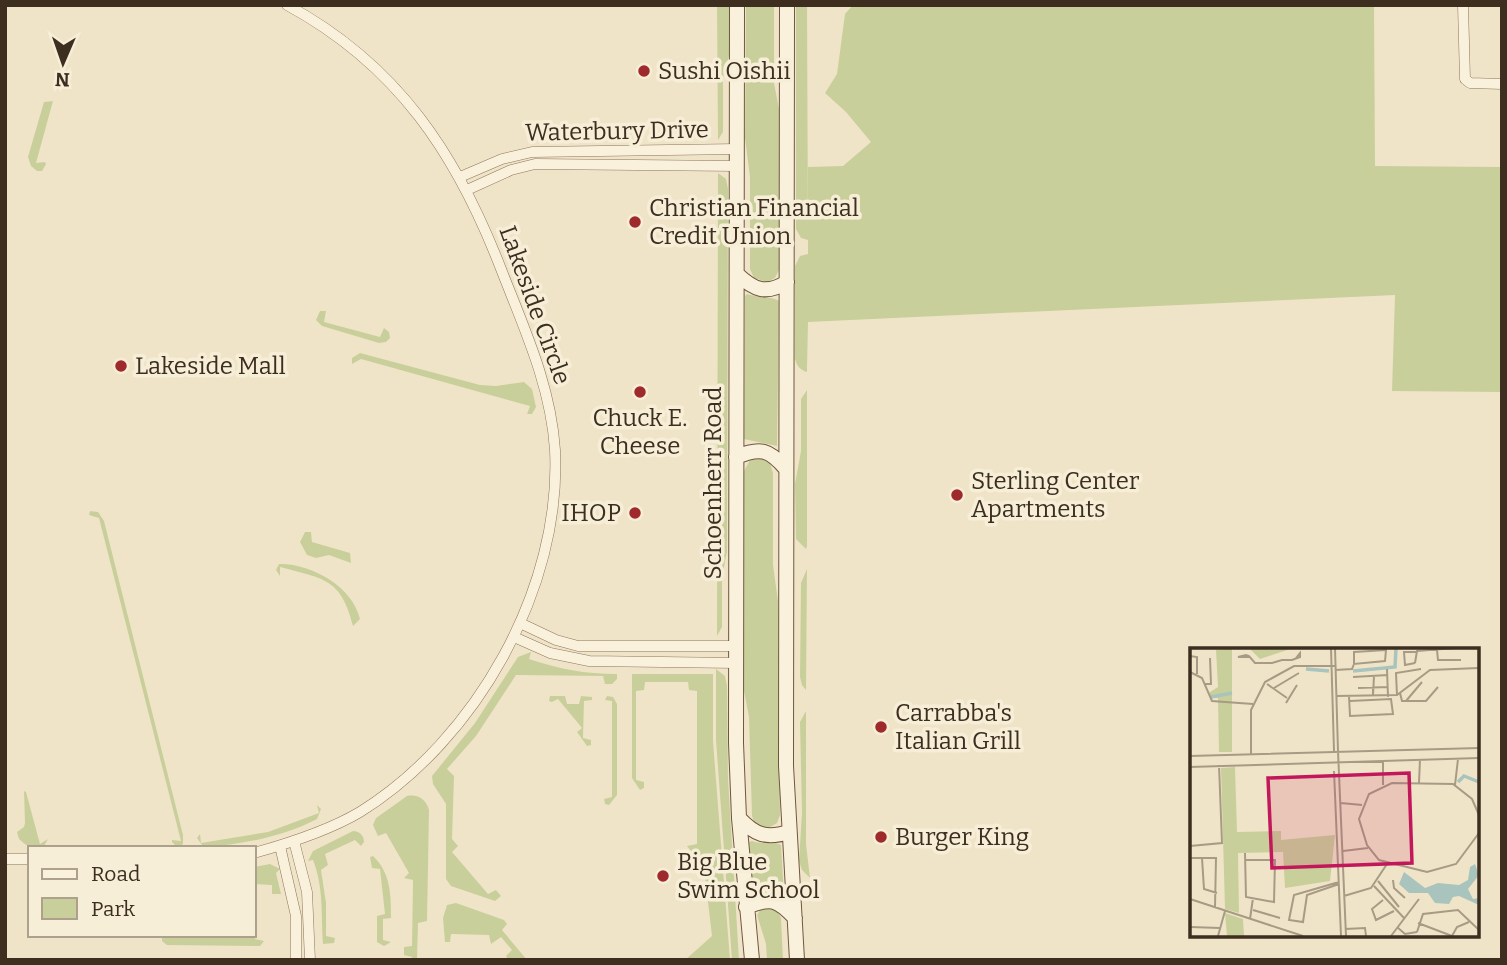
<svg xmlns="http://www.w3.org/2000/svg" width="1507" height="965" viewBox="0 0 1507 965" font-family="Bitter,serif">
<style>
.green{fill:#c9cf9b}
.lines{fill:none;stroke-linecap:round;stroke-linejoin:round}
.minor-casing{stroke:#8d765c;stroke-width:11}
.secondary-casing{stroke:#6f573f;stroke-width:16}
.minor{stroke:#faf1dc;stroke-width:10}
.secondary{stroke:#faf1dc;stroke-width:14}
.poi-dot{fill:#9e2a2b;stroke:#f7eed8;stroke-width:2.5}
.labels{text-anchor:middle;stroke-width:7;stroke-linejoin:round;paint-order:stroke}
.poi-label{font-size:24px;fill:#3d2e20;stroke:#f7eed8;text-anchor:start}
.street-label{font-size:24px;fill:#3d2e20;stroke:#f7eed8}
.inset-river{fill:none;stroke:#a9c4bc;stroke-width:3.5}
.inset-road{fill:none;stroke:#a89b85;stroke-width:2}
.view{fill:#c2185b;fill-opacity:0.15;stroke:#c2185b;stroke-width:3.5}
.inset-edge{fill:none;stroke:#3d2e20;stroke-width:3.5}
</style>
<rect width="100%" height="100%" fill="#f0e4c8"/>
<path class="green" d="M717,5H729V56L723,78V132L718,140Z
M746,5H774V83L779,109V270L775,278L767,282L754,278L750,269V177L745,138Z
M796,5H807L808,232V167L843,166L871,142L846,112L825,93L837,74L845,14L853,5H1374L1375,166L1502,167V392L1392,391L1395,295L808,322L807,368V372C800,370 797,366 795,359V266L800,256L808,254V240L801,238L796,229Z
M53,101L36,163L45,162L46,164L42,171H37L31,166L28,157L44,102Z
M718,173L726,179L728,189L727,552L722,577V627L717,636Z
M747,294C756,297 774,297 779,301L777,446L744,439L745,296Z
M320,311H326L324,322L380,337L384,328L389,332L390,338L386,342L379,343L322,326L316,320Z
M360,353L480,385L496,386L524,382L532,389L536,407L532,414H527L530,406L361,359L352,364V358Z
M807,390V546L806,549L796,539L795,484L801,451V399Z
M759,457L770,463L773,473V565L778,601L780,815L777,823L767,829L755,824L752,816L749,717L744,691V471L750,460Z
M90,511L98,512L104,521L183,835V844L178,848L172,842V840L181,841L99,518L89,515Z
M305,532H311L312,542L350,553L351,563L329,555L316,558L307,555L300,542Z
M279,564C311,563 353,587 360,619L353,626C341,578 324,579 280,567V576L276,570Z
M807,569L806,690L802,685L800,677L801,583Z
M531,652L529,659C559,669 585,674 617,674V679L612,684H605L603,676L516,675L476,736L447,769L454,776L452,839L458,846L452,852L488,894L496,890L501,896L495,901L451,886L446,879V804L433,784L432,776L475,723L518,657Z
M716,669L725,676L727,686L728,779L739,960H732L716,740Z
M632,674H713V741L730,960H685L712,936L704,868L687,846L697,844V691L689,690L688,682H645L644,690L636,691V780L644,782V788L640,790L632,778Z
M550,696H565L567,704H579L581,696L592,697V700L584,701L583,738L591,740V745L587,746L577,732L582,728L558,699L552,702L549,701Z
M607,696L613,697L617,704V795L609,805L605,804L604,799L612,797V701L605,700Z
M806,711V844L810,878L802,870L799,861L802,813L800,722Z
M24,791L26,792L40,844L48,839L44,846L26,845L19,839L17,832L24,827L25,823Z
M407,796C418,794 426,799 429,810L427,921L418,923L417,960H412V957L404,955V947L412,946L413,880L404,878L409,873L386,833L378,836L373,825L376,818Z
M317,805L321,809L317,819C285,836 244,844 208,847L202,845L197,838L200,834L201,843L207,842L268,832L319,813Z
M353,831C359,831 364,835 364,842L361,846L355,840L325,854L328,865L321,870L326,903V936L335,938L334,943L323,944C321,916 324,888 313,860L308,861L313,851Z
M752,841C761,845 773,840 781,845L784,895L756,893L753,890L749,842Z
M373,856C391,873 391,895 391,918L383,919V940L391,942L384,946L377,942V916L385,914L380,869L372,868L370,857Z
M270,864L280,869L276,873L281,894H272V885L254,884V867Z
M456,903L504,920L507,924L502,930L527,960H508L506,956L512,950L501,937L491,944L489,935L451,934L450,942H445L443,918L447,905Z
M769,907L777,910L781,918L783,960H767L766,944L757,915L761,909Z
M254,916L255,939L264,941L260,946L167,945L162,941V935H254Z"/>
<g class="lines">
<defs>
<path id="minor" d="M1463,5L1465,79L1470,83L1502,84
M460,177L502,159L532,152L737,149
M467,190L511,170L535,164L737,166
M520,623L556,640L578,646H736
M514,637L550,653L589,661L736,663
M294,841L307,892L310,960
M280,846L296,916V960
M254,853C290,843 328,831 360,812C476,740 562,588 555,450C551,386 524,328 501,269C457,155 398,65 287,5
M5,859H30"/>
<path id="secondary" d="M737,5L736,743L739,818L752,960
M787,5L786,766L797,960
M737,274C754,290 766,295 787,282
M736,457C760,447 769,449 786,469
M739,818C755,835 766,839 789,832
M746,907C771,897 777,899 795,918"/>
</defs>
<use href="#minor" class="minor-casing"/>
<use href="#secondary" class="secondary-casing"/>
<use href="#minor" class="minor"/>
<use href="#secondary" class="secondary"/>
</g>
<g class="poi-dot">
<circle cx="644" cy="71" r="7"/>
<circle cx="635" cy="222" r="7"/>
<circle cx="121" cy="366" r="7"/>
<circle cx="640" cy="392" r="7"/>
<circle cx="957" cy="495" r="7"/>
<circle cx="635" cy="513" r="7"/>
<circle cx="881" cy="727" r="7"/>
<circle cx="881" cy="837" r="7"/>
<circle cx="663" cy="876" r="7"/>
</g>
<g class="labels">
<g class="poi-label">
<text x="658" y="79">Sushi Oishii</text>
<text x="649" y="216">Christian Financial<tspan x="649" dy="28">Credit Union</tspan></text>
<text x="135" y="374">Lakeside Mall</text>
<text x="640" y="426" text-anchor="middle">Chuck E.<tspan x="640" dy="28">Cheese</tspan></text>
<text x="971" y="489">Sterling Center<tspan x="971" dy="28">Apartments</tspan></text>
<text x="621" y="521" text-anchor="end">IHOP</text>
<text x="895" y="721">Carrabba's<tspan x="895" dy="28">Italian Grill</tspan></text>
<text x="895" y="845">Burger King</text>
<text x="677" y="870">Big Blue<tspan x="677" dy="28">Swim School</tspan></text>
</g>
<g class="street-label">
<text transform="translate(617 131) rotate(-1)" y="8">Waterbury Drive</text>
<text transform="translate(535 305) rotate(70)" y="8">Lakeside Circle</text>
<text transform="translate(713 483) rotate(-90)" y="8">Schoenherr Road</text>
</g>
</g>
<g transform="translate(1190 648)">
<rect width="289" height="289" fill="#f0e4c8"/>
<path d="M42,0V104H29L28,50H20V44L28,39L26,2ZM103,0L70,11L60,1L66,0ZM45,119L47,184L91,183V192L145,187L140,233L95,240L93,204L48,205L49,265L35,261L31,120ZM35,265L53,271L54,288H37Z" fill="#c9cf9b"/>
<path d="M285,216L289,227L278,241L283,251L289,250V257L269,248L263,249L259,256L245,255L238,245H219L209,236L214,224L235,240L248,235L269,237L278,232L280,219Z" fill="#a9c4bc"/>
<path class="inset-river" d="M116,21L139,23M163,23L205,19L206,0M21,49L42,45M268,134L274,128L289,134"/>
<path class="inset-road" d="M141,0L144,103M145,0L148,103M196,2L195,13L164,16V4ZM247,2L248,12H271M0,8L7,9V26M59,9H48L56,7L59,8L65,15H82L92,12H102L110,9V5L106,10M225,15L227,3L265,0M225,15L215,17L214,4H226M197,21L198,49M145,22L162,21L164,16M0,24L12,30L22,53L63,56M163,29L198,27M15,36H21L20,10M77,36L97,50M84,40L109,25M168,40L198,39M183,40V47L184,28M210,45L212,53H236L248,39M207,47L206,25L231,21M146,48L207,47L240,22L289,20M159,48L160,68L203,66L201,51L160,53M216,53L232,34M96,55L107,37M148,103L156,288M61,106V62L75,34L104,18H145M0,108L289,100M193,113V137M0,119L289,110M144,123L151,288M229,135L230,111M265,137L268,111M151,155L172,157M289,167L282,151L263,136L202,135L179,146L169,171L177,197L189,212L237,224L266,216L289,185M0,198L32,195L29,117M153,203L178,200M55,205L56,249L84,254L85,212H55M0,210H26L25,260M12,210L14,241L27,245M203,232L204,240L215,250M188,233L209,259M149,234L104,247L99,272L113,274L117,247L149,236M184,238L214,270M154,248L181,240L197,216M0,251L113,288M193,252L182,261L186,272L204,263M63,262L90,270M60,271L63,250M228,275L262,288M0,279L30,280M207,279L215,286L227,284M155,281L175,280L176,288M227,284L233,266L268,262L289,282M28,288L35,263M201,288L229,251M262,288L267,279L279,274"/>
<path class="view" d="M219,125L222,215L82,220L78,130Z"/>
<rect width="289" height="289" class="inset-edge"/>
</g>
<rect width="1507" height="965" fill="none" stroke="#3d2e20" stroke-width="14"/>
<rect x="28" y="846" width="228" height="91" fill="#f7eed8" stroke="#ada18e" stroke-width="2"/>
<rect x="42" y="869" width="35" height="10" fill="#faf1dc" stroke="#ada18e" stroke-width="2"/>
<text x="91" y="881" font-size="21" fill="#3d2e20">Road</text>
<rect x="42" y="898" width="35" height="21" fill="#c9cf9b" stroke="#ada18e" stroke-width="2"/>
<text x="91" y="916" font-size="21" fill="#3d2e20">Park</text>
<g transform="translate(63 63) rotate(182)" stroke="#f7eed8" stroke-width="5" paint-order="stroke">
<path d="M0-5L12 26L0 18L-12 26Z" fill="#3d2e20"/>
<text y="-10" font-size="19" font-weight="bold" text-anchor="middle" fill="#3d2e20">N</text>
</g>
</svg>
